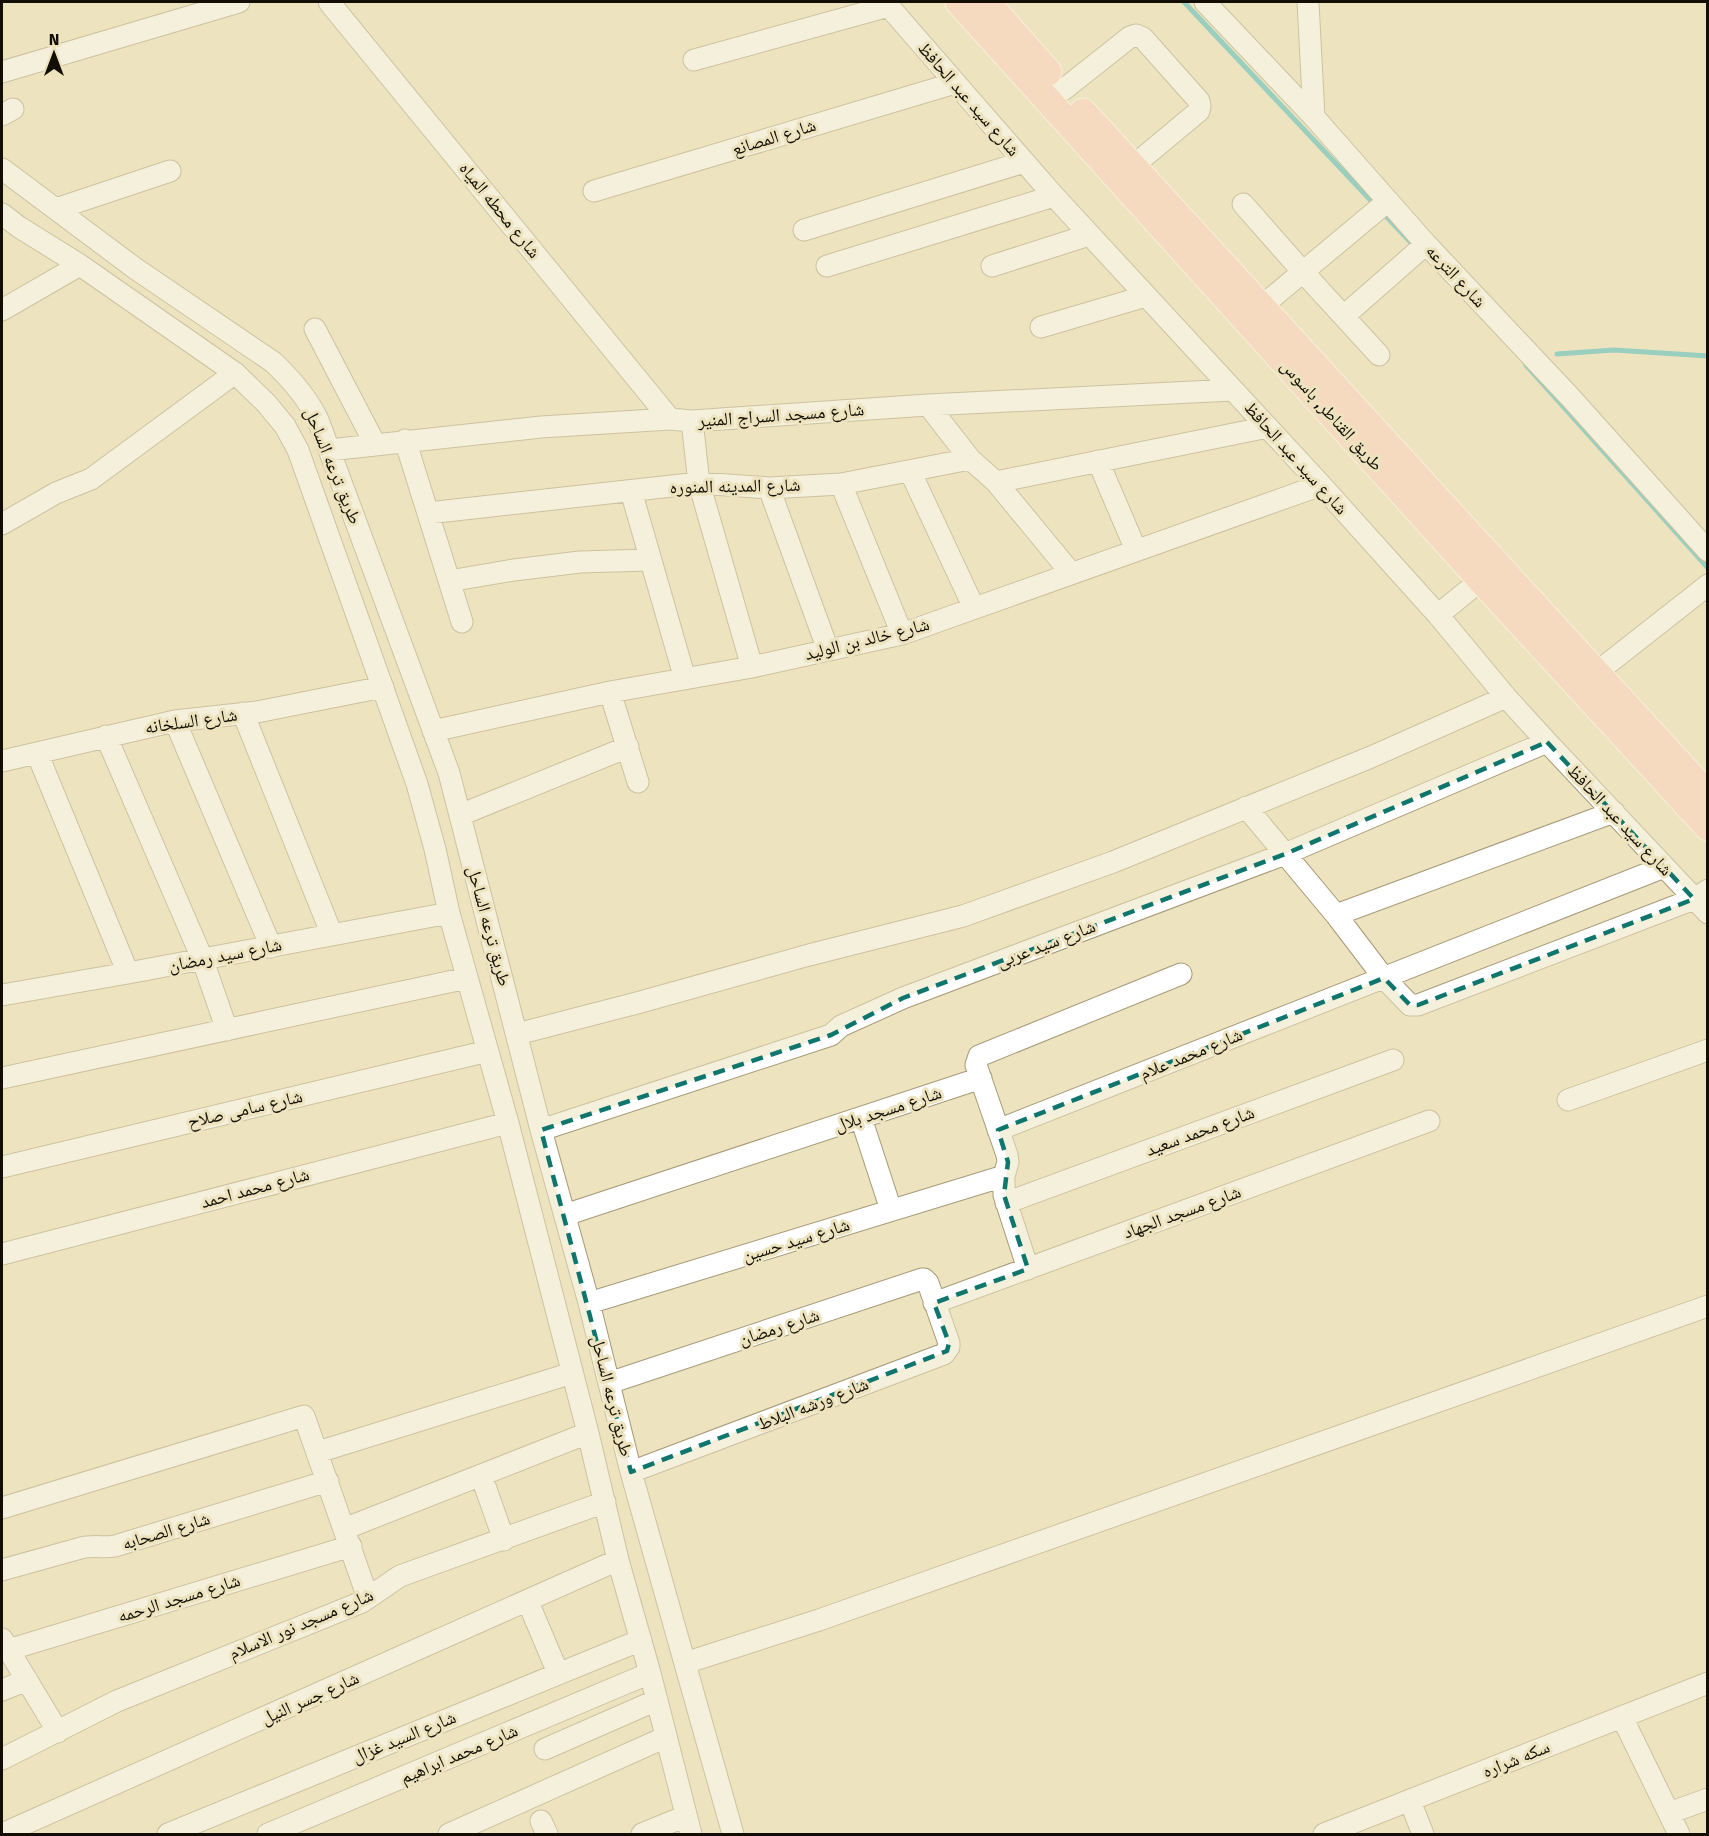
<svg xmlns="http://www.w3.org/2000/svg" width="1709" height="1836" viewBox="0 0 1709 1836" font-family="'Fira Sans','Noto Naskh Arabic',sans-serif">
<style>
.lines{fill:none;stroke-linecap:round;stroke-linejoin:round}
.stream{stroke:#36b5be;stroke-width:5}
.minor-casing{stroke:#a59a78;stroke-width:23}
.major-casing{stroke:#fff;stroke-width:29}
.minor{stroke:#fff;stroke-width:21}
.major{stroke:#fecebf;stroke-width:27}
.marked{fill:none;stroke:#0f766e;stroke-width:4.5;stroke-dasharray:12 8;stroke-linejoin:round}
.labels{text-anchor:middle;stroke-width:6;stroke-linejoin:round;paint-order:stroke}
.street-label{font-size:18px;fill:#120e03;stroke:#ede3bf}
</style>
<rect width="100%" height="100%" fill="#ede3bf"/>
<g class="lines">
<path class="stream" d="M1184,2L1376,206
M1382,212L1415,247
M1557,354L1614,350L1708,356
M1526,365L1708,568"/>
<defs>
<path id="minor" d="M329,2L670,419
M885,2L1054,196L1321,485L1438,615L1506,697L1547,742L1708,913
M1205,2L1314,117L1426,244L1571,398L1708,551
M1308,2L1314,117
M694,60L889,6
M2,72L239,2
M1063,90L1130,37L1136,35L1143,38L1199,101L1200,106L1199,111L1133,166
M2,115L13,109
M2,169L136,269L273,362C291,379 307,397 318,420L449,773L541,1130L589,1303L631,1472L733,1834
M594,191L955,83
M1243,204L1303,272L1379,355
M56,209L170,171
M2,214L19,227L80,265L235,373L266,403L285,426L298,450L417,784L435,849L449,913L508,1123L588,1433L618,1560L650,1673L691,1834
M804,230L1024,162
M827,266L1054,196
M992,266L1089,235
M1262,306L1388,201
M2,310L80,265
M1344,316L1426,244
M1041,327L1146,296
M315,329L375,444
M928,405L970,459L996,482L1071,573
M692,421L699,483L752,667
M405,440L462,622
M329,450L541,427L670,419L692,421L928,405L1233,390
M1098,461L1136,550
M910,471L974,608
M996,482L1268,427
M841,484L902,634
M769,488L828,650
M631,491L685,679
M428,513L699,483L769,488L841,484L970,459
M2,524L56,493L91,479L235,373
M449,581L514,570L580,562L650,560
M1438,615L1481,580
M1596,673L1708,585
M610,692L638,782
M243,713L332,935
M175,721L271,947
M433,731L610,692L752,667L902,634L1321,485
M106,736L202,958L227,1030
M37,753L128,973
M2,761L175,721L257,712L383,687
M1246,807L1336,915L1384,978L1410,1005H1418L1694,899L1708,890
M460,815L628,747
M1336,915L1614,812
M2,995L128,973L449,913
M517,1034L637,1003L809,955L963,916L1113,862L1371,757L1506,697
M2,1078L467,978
M1568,1100L1708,1050
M861,1118L891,1210
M541,1130L831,1035L841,1026L903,998L1285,854L1547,742
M998,1130L1664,867
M2,1167L488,1051
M1006,1203L1393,1060
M565,1215L981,1078
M2,1254L508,1123
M1028,1269L1004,1195V1176L1008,1162L1007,1155L976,1065L979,1056L1181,974
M589,1303L1004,1176
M934,1303L1429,1121
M609,1383L922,1279H924L928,1283L949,1343V1347L944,1354L631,1472
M318,1452L572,1373
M481,1475L504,1540
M2,1508L304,1416L368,1598
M344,1529L588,1433
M2,1570L81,1548C93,1545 104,1548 115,1546L328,1481
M528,1602L558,1673
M2,1639L58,1732
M8,1650L351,1546
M685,1663L819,1620L1708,1306
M2,1690L27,1680
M1622,1717L1679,1834
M545,1749L657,1700
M2,1759L117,1701L362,1602L400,1576L605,1502
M1410,1801L1423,1834
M1669,1813L1708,1799
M541,1821L547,1834
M2,1834L618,1560
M168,1834L641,1640
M268,1834L650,1673
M449,1834L666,1737
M642,1834L686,1816
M1324,1834L1708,1683"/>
<path id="major" d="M959,2L1481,580L1708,827
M986,2L1048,72
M1083,112L1708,795"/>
</defs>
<use href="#minor" class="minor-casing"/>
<use href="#major" class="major-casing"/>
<use href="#minor" class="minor"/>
<use href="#major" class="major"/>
</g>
<path d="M0 0H1709V1836H0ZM1547,742L1694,899L1418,1005H1410L1384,978L998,1130L1008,1162L1004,1195L1028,1269L934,1303L949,1343L947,1351L631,1472L541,1130L831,1035L903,998L1285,854Z" fill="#ede3bf" fill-opacity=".55" fill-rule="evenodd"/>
<path class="marked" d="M1547,742L1694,899L1418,1005H1410L1384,978L998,1130L1008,1162L1004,1195L1028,1269L934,1303L949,1343L947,1351L631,1472L541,1130L831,1035L903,998L1285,854Z"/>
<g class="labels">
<g class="street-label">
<text transform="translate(969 99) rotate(49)" y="6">شارع سيد عبد الحافظ</text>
<text transform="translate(774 137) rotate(-17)" y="6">شارع المصانع</text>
<text transform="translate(500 210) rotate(51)" y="6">شارع محطه المياه</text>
<text transform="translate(1456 276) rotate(47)" y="6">شارع الترعه</text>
<text transform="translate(781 415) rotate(-4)" y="6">شارع مسجد السراج المنير</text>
<text transform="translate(1332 415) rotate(48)" y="6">طريق القناطر, باسوس</text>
<text transform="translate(1296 458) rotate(48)" y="6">شارع سيد عبد الحافظ</text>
<text transform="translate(333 466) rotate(68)" y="6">طريق ترعه الساحل</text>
<text transform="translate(735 486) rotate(-1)" y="6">شارع المدينه المنوره</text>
<text transform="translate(867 639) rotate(-14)" y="6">شارع خالد بن الوليد</text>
<text transform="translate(191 721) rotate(-8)" y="6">شارع السلخانه</text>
<text transform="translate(1620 820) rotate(47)" y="6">شارع سيد عبد الحافظ</text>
<text transform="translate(489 926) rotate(75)" y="6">طريق ترعه الساحل</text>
<text transform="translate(1046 944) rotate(-21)" y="6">شارع سيد عربى</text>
<text transform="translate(225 955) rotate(-11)" y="6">شارع سيد رمضان</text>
<text transform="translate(1191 1054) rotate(-22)" y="6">شارع محمد علام</text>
<text transform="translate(245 1109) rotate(-13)" y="6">شارع سامى صلاح</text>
<text transform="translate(888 1109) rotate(-18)" y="6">شارع مسجد بلال</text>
<text transform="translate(1200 1131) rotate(-20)" y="6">شارع محمد سعيد</text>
<text transform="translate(255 1188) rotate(-15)" y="6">شارع محمد احمد</text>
<text transform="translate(1182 1212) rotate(-20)" y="6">شارع مسجد الجهاد</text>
<text transform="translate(796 1240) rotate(-17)" y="6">شارع سيد حسين</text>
<text transform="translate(779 1327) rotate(-18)" y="6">شارع رمضان</text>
<text transform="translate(612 1396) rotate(76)" y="6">طريق ترعه الساحل</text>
<text transform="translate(813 1404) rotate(-21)" y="6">شارع ورشه البلاط</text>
<text transform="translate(166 1531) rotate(-17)" y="6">شارع الصحابه</text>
<text transform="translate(179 1598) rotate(-17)" y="6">شارع مسجد الرحمه</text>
<text transform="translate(301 1624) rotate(-23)" y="6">شارع مسجد نور الاسلام</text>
<text transform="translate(310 1698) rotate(-24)" y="6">شارع جسر النيل</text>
<text transform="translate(404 1737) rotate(-22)" y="6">شارع السيد غزال</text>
<text transform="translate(459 1754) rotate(-23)" y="6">شارع محمد ابراهيم</text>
<text transform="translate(1516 1759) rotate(-22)" y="6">سكه شراره</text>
</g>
</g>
<rect width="1709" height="1836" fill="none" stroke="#120e03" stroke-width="6"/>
<g transform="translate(54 54)" stroke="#ede3bf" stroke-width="4.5" paint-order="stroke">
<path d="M0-4.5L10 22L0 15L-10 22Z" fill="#120e03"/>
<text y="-9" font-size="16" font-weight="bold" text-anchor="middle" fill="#120e03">N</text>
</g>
</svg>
